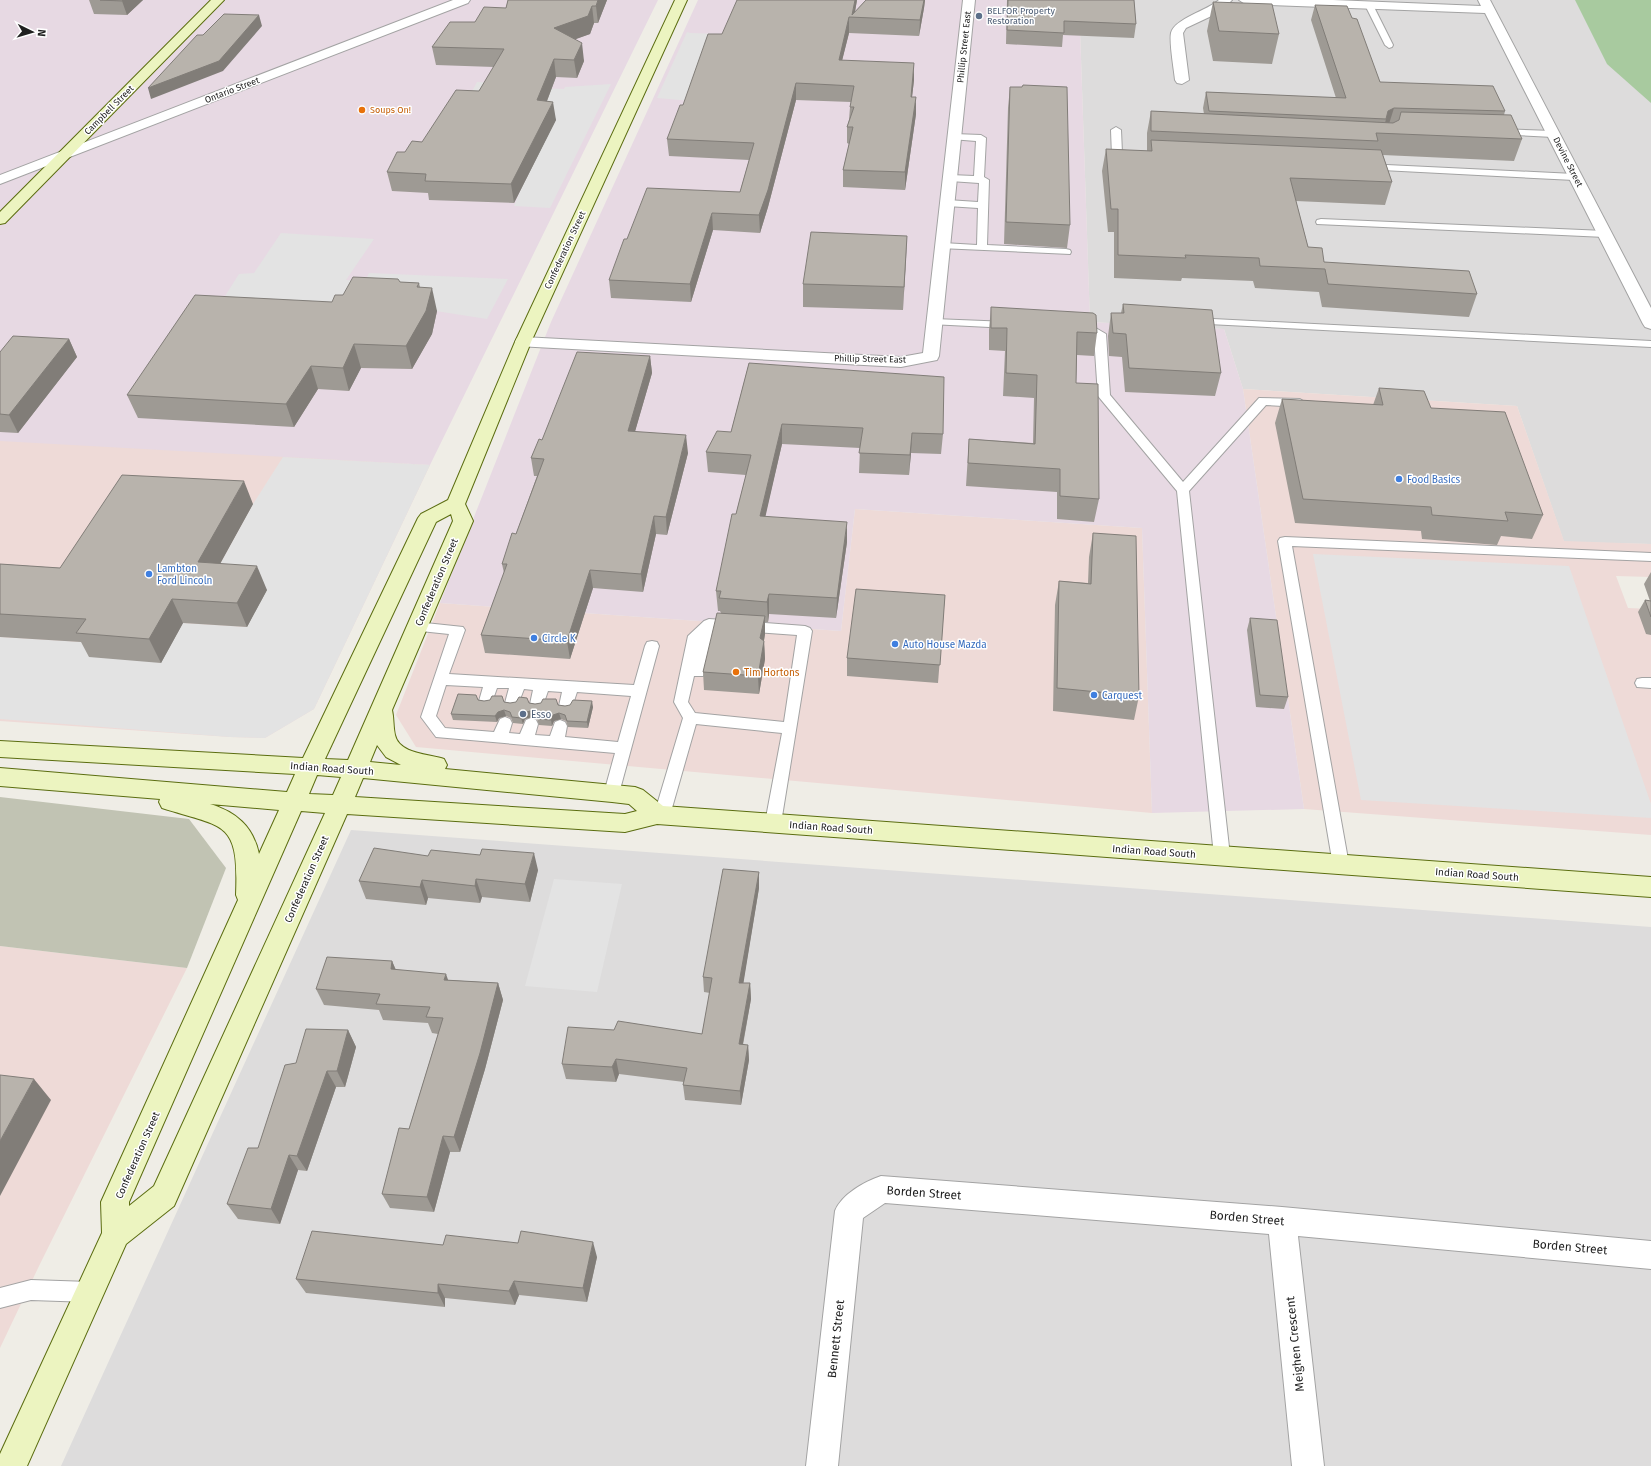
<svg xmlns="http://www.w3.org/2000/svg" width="1651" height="1466" viewBox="0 0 1651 1466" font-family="'Fira Sans',sans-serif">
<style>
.residential{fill:#dddcdc}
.commercial{fill:#eedad7}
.industrial{fill:#e7d9e3}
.construction{fill:#c1c3b3}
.forest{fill:#a8ca9f}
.parking{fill:#e3e3e3}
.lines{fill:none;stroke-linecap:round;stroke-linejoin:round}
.lane-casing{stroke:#a3a3a3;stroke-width:2}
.street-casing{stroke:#a3a3a3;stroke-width:2}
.secondary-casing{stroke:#5b6d10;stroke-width:2}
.lane{fill:#fff;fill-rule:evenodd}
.street{fill:#fff;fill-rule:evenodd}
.secondary{fill:#ecf4c0;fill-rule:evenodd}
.wall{fill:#9e9a94}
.shaded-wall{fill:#817d78}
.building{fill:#b8b3ac;stroke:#817d78}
.service-dot{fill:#5c6f8a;stroke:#fff;stroke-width:1.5}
.food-dot{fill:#e8710a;stroke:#fff;stroke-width:1.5}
.shop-dot{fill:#3f7fe0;stroke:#fff;stroke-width:1.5}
.labels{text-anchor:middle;stroke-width:3;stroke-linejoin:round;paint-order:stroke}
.far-service-label{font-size:9px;fill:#4e5e75;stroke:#fff;text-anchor:start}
.far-street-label{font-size:9px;fill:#1f1f1f;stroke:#fff}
.far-food-label{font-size:9px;fill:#c56008;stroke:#fff;text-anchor:start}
.shop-label{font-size:10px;fill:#366cbe;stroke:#fff;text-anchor:start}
.street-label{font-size:10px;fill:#1f1f1f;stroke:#fff}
.food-label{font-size:10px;fill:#c56008;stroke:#fff;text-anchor:start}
.service-label{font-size:10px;fill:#4e5e75;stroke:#fff;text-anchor:start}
.near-street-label{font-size:12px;fill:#1f1f1f;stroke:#fff}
</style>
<rect width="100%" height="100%" fill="#efede6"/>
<path class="residential" d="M1079,0H1651V544L1564,542L1517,406L1243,389L1224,329L1090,322Z
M351,830L1651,927V1466H61Z"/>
<path class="commercial" d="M1243,389L1517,406L1564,541L1651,544V577L1616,576L1628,608L1651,609V835L1304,809Z
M0,439L430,465L314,709L265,738L230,737L0,721Z
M855,509L1142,528L1152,813L416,747L396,715L440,603L841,631Z
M0,946L187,968L39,1266L0,1348Z"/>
<path class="industrial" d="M0,0H658L430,465L0,441Z
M698,0H1079L1090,322L1224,329L1243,389L1304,809L1152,813L1142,528L855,509L841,631L440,603L551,322Z"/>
<path class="construction" d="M0,797L189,819L226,868L187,968L0,946Z"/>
<path class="forest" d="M1575,0H1651V103L1607,64Z"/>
<path class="parking" d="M687,32L690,33L809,37L692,101L657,98Z
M477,82L539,85L538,88L564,89L565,87L611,84L550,208L514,206L529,170L468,99Z
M281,233L374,239L346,280L365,281L369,273L508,279L487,319L423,309L213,315L239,274L254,273Z
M283,457L430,465L314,709L265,738L230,737L0,719V637L98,643L160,663L183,623L247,627L208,586L253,504Z
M1313,554L1569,566L1651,804V818L1361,800Z
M554,879L622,884L597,992L525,986Z"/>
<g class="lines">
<defs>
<path id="lane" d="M1366,3L1373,5L1393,45L1392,47L1389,48L1385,45L1365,5Z
M1116,127L1121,130L1122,153L1134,155L1136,157L1134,159H1117L1112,156L1111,130Z
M1499,129L1553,131L1558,134L1553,137L1496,134L1494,132Z
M954,134L981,135L986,138L984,177L989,180L987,245L1066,249L1070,250L1071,252L1070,254L939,248L938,246L943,243L977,245L978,208L947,206L942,203L947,200L978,202L979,183L950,181L945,178L950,175L974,176L976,141L951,139L949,137Z
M1366,164L1574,174L1579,177L1574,180L1363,169L1361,167L1363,165Z
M1321,219L1605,231L1610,234L1605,237L1317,224L1316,222L1317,220Z
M1193,318L1651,341V347L1189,323L1187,321L1189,319Z
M934,319L1009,322L1015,325L1009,328L930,324L928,322L930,320Z
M1079,325L1094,327L1106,334L1110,395L1183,482L1259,398L1300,399L1306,403L1300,407L1266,405L1189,491L1230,856L1228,861L1222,862L1216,861L1214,856L1177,491L1098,396L1094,336L1088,332L1075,330L1073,328L1075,326Z
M1285,537L1651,553V561L1292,546L1349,865L1347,870L1341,872L1335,870L1333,865L1278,541L1280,538Z
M709,619L805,626L810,628L812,631L781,823L779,827L773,829L767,827L765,823L782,733L696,724L670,815L668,819L662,821L656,819L654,815L683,718L674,702L688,636L704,621ZM715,629L797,635L784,722L695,713L688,702L694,676H703L705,672Z
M416,622L463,627L465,630L449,674L634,685L645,646L647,642L652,641L657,642L659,646L618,797L612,799L606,797L604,793L615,753L436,737L421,717L449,634L411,630L409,627L411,624ZM446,685L483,687L479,701L481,705L486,706L491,705L497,688H509L505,703L507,707L512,708L517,707L524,689L533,690L530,704L532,708L537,709L542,708L548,691L562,692L559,706L561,710L566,711L571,710L577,692L631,696L618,742L565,737L567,726L565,722L560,720L555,722L550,736L535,735L538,724L536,720L531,718L526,720L520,734L509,733L512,723L510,719L505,717L500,719L494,732L445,728L436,716Z
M1642,678H1651V688L1637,687L1635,683L1637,679Z
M31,1280L90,1282L97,1285L100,1292L97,1299L90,1302L31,1300L0,1308V1288Z"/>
<path id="street" d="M453,0H470L468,3L0,184V175Z
M963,0H975L939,356L937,360L901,367L517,346L515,342L517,338L523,337L901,357L923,353Z
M1219,0H1232L1220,12L1186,28L1183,33L1189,80L1182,84L1177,83L1175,80C1174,70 1169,42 1171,33C1174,19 1208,10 1219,0Z
M1239,0H1333L1481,6L1478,0H1490L1651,308V329L1645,327L1643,324L1485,13L1245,4Z
M881,1176L1282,1207L1651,1241V1269L1298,1236L1324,1466H1292L1269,1234L885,1203L863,1218L838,1466H806L835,1211C842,1194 864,1182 881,1176Z"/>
<path id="secondary" d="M211,0H224L5,223L0,224V212Z
M675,0H687L531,342L465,504L473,521L392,710C394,718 393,727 395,735C399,754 429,754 444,759L447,765L445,769L635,787L643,790L663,806L1651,877V897L657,824L625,832L347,814L174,1206L126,1244L27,1466H0V1454L102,1233L101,1202L238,900L236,895C239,820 225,828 162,808L159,802L160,799L0,786V768L287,792L295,774L0,757V741L303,758L418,518L421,514L448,500L515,342ZM451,514L453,521L348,760L325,759L436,522ZM377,745L386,757L401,765L370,762ZM317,775L341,777L333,795L309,794ZM363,778L612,802L629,804L637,811L625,814L355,797ZM210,804L279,810L259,854C253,826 236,812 210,804ZM301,811L325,813L154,1186L129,1206V1202Z"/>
</defs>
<use href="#lane" class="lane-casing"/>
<use href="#street" class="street-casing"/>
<use href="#secondary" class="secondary-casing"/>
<use href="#lane" class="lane"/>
<use href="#street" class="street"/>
<use href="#secondary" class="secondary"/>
</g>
<path class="wall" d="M89,0H143L127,15L94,14Z
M508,0H607L598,23H594L590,34L575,39L584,61L577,78L556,77L547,101L556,120L514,203L429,200L428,193L392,191L387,172L405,152L422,142L479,91L494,67L436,65L432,47L475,22L506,8Z
M857,0L855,12L866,0H925L924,8L919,36L849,33L842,60L914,80L912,97L916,114L905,190L843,187V170L849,144L847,143V127L849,120L850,107L851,102L796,100L768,207L760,233L713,230L691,302L611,298L609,280L627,239L740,192L749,160L669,156L667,139L683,105L722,34Z
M1007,0H1134L1136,24L1134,38L1063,35L1062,47L1006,44Z
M1213,2L1279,34L1272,64L1213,61L1207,31Z
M1315,5L1352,18L1380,82L1505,111L1504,115L1522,139L1514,161L1383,155L1392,182L1385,205L1296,201L1308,247L1324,262L1477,294L1469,317L1322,307L1319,292L1255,288L1253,281L1182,278L1181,281L1114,278V232H1108L1102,171L1106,149L1147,151V133L1151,111L1204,114L1203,108L1206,92L1336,98L1311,20Z
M1010,87L1070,225L1067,248L1004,244L1008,108Z
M907,236L903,310L803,307V284Z
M400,282L419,283L420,287L437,311L432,334L412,369L361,368L349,391L318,389L294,427L138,418L127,395L332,302L343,295Z
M1123,304L1221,373L1215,396L1125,392L1122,357L1109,356L1108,336L1111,313H1121Z
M991,307L1097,333L1094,356L1077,355L1076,383L1099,499L1094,522L1057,519V492L966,486L969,439L1033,443L1034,398L1003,396L1005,351L989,350V330Z
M69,339L77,357L18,433L0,432V352Z
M650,356L652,373L635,431L688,453L667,535L656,534L643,592L593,588L570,659L485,653L481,635L504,573L502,564L516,534L537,476H534L531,458L542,440Z
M749,363L943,434L941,454L911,453L909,475L859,473L860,448L782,444L765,516L847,542L836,618L769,614L768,622H765V634L764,641L765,659L759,694L704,690L703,672L721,613L720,611H718L716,591L746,475L708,472L706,452L731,432Z
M1379,388L1431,408L1543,515L1532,539L1501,536L1497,545L1422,539L1421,531L1295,523L1275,423L1282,399L1373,405Z
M253,504L220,563L267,590L247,627L183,623L161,663L89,657L81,642L0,637V564L60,568Z
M1093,533L1139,696L1134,720L1053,711L1055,605L1059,581L1088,583L1089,557Z
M1651,572V635L1646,634L1638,612L1645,600L1650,601L1644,584Z
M945,595L938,683L847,676V658Z
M1250,618L1288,697L1284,709L1256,707L1247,630Z
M478,700L484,701L504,702L510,703H529L535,704L558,705L565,706L593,707L588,728L568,727L566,721L561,719L554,721L552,726L539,725L537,719L532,717L525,719L523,724L513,723L511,718L506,716L499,718L497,722L453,720L451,714Z
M538,870L530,902L482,897L480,903L428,898L426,905L366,899L359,881Z
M759,872V888L743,983H750L751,999L743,1045H748L749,1060L741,1105L685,1100L683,1085L684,1082L619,1074L616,1082L566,1079L562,1064L614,1030L702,1034L710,993L704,992L703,977Z
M392,961L396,970L448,980L498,983L503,1000L485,1069L460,1152H450L434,1212L390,1208L382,1194L409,1129L438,1034L432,1033L428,1023L383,1020L379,1010L324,1005L316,989Z
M348,1030L356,1047L345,1087H336L307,1171L298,1170L280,1224L238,1219L227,1204L258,1148L296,1063Z
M443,1245L597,1257L587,1302L519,1295L515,1305L445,1298V1307L306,1293L296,1279Z"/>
<path class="shaded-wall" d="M123,0H143L127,15L122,1Z
M598,0H607L598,23L596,6Z
M855,0H857L854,17H852Z
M924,0H925L924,8L919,36L920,20Z
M592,6L594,23L590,34L557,46L554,28Z
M259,15L262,26L223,71L151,99L148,88Z
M849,17V33L838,77L839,60Z
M582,43L584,61L577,78L574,60Z
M554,59L556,77L540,119L537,100Z
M914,63V80L910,114L911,97Z
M796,83V100L768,207L760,233L759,215Z
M916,97V114L905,190V172Z
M553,102L556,120L514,203L511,184Z
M1394,108L1389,124L1384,127L1388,111Z
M712,213L713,230L691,302L690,284Z
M907,236L906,259L903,310L904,287Z
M432,288L437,311L432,334L412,369L406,346Z
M69,339L77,357L18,433L9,415Z
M354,344L361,368L349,391L343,368Z
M650,356L652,373L630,449L628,431Z
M311,366L318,389L294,427L286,404Z
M782,424V444L761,536L760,516Z
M912,433L911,453L909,475L910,455Z
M686,435L688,453L667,535L666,517Z
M244,481L253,504L208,586L198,562Z
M654,516L656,534L643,592L641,574Z
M847,522V542L836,618L837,598Z
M257,566L267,590L247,627L237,603Z
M590,570L593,588L570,659L567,641Z
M769,594V614L768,622L767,602Z
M172,599L183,623L161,663L149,639Z
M765,616V634L761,657L760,638Z
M764,641L765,659L759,694L758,676Z
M592,701L593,707L588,728L587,722Z
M504,710L506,716L499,718L497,722L495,716L498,712Z
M530,711L532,717L525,719L523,724L521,718L524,713Z
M559,713L561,719L554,721L552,726L551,720L553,715Z
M534,853L538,870L530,902L525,884Z
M759,872V888L741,998L739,983Z
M476,879L482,897L480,903L475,886Z
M422,880L428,898L426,905L420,887Z
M392,961L399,978L391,969Z
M446,974L452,991L444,980Z
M498,983L503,1000L485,1069L460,1152L454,1137Z
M750,983L751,999L740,1059L739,1044Z
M348,1030L356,1047L345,1087L337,1071Z
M748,1045L749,1060L741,1105L740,1091Z
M616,1059L619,1074L616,1082L612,1067Z
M327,1071L336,1087L307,1171L297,1156Z
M34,1079L51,1100L0,1196V1141Z
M443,1136L450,1152L434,1212L427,1197Z
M289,1155L298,1170L280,1224L271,1209Z
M593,1242L597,1257L587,1302L583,1288Z
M514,1281L519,1295L515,1305L509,1291Z
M438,1284L445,1298V1307L438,1293Z"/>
<path class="building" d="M100,0H123L122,1Z
M508,0H598L596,6H592L588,16L554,28L582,43L574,60L554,59L537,100L553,102L511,184L425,181L426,174L387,172L397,152H405L412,141L422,142L456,90L479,91L504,49L432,47L450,22H475L484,7L506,8Z
M737,0H855L852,15L866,0H924L920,20L849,17L839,60L914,63L911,97H916L905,172L843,170L853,127H847L854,107H850L854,86L796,83L768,190L759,215L712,213L690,284L609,280L624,239H627L647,188L740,192L754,143L667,139L680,105H683L708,34H722Z
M1008,0H1134L1136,24L1064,21V33L1007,30Z
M1213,2L1272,4L1279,34L1219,31Z
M1315,5L1347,6L1352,18L1357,19L1380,82L1493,86L1505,111L1394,108L1388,111L1386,119L1209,111L1206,92L1346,98Z
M224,14L259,15L219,61L148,88L197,35H203Z
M1023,85L1067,87L1070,225L1006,222L1010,87H1022Z
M1151,111L1393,123L1399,120L1401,112L1511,115L1522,139L1376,133L1378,141L1151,131Z
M1151,140L1381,150L1392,182L1290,178L1308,247L1322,248L1324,262L1469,271L1477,294L1328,284L1325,269L1260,266L1259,258L1185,255L1186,258L1118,255V209H1111L1106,149L1152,151Z
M811,232L907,236L904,287L803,284Z
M353,277L398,279L400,282L419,283L417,287L432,288L426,311L406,346L354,344L343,368L311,366L286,404L127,395L195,295L332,302L335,295H343Z
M1123,304L1212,310L1221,373L1129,368L1126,334L1113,333L1111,313H1124Z
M991,307L1093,313L1096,315L1097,333L1077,332L1076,383L1098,384L1099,499L1060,496V469L968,463L969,439L1035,444L1037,375L1006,373L1007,328H991Z
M13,336L69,339L9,415L0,414V352Z
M577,352L650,356L628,431L686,435L666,517L654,516L641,574L590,570L567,641L481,635L507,564H502L512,533L516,534L544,459L531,458L539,439L542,440Z
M749,363L944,377L943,434L912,433L910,455L859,453L863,428L782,424L760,516L847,522L837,598L769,594L767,602L719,598L721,591H716L732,514H736L751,455L706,452L717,431L731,432Z
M1379,388L1424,391L1431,408L1505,412L1543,515L1505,512L1508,521L1432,515L1431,507L1303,499L1282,399L1383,405Z
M122,475L244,481L198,562L257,566L237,603L172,599L149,639L76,633L86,619L0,614V564L60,568Z
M1093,533L1136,536L1139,696L1057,688L1059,581L1091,584Z
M856,589L945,595L940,665L847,658Z
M1645,600L1651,601V617Z
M717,613L765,616L760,638L764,641L758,676L703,672Z
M1250,618L1277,620L1288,697L1260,695Z
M458,694L476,695L478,700L484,701L490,700L492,696H502L504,702L510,703L516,702L519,697L527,698L529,703L535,704L541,703L543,699H556L558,705L565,706L570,705L573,700L592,701L587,722L567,721L565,715L559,713L553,715L551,720L538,719L536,713L530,711L524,713L521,718L512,717L510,712L504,710L498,712L495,716L451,714Z
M374,848L428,856L431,850L480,855L482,849L534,853L525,884L476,879L475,886L422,880L420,887L359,881Z
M723,869L759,872L739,983H750L739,1044L748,1045L740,1091L683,1085L687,1068L616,1059L612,1067L562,1064L568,1027L614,1030L618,1021L702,1034L712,978L703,977Z
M327,957L392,961L391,969L446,974L444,980L498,983L480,1053L454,1137L443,1136L427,1197L382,1194L399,1128L409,1129L443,1018L426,1017L430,1007L376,1004L380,994L316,989Z
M306,1029L348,1030L337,1071H327L297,1156L289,1155L271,1209L227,1204L248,1148H258L285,1065L296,1063Z
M0,1075L34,1079L0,1141Z
M312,1231L443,1245L446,1235L518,1243L521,1231L593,1242L583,1288L514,1281L509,1291L438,1284V1293L296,1279Z"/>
<g class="service-dot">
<circle cx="979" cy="16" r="4"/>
<circle cx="523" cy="714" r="4"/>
</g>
<g class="food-dot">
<circle cx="362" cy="110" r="4"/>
<circle cx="736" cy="672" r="4"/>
</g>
<g class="shop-dot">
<circle cx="1399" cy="479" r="4"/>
<circle cx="149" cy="574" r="4"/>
<circle cx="534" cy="638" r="4"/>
<circle cx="895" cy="644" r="4"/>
<circle cx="1094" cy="695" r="4"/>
</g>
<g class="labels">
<g class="far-service-label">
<text x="987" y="14">BELFOR Property<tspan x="987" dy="10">Restoration</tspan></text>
</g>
<g class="far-street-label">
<text transform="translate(964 47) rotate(-84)" y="3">Phillip Street East</text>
<text transform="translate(232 90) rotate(-21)" y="3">Ontario Street</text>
<text transform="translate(109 110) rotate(-45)" y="3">Campbell Street</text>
<text transform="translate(1568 162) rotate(63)" y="3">Devine Street</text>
<text transform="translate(565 250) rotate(-65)" y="3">Confederation Street</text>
<text transform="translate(870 359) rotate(1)" y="3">Phillip Street East</text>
</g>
<g class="far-food-label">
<text x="370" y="113">Soups On!</text>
</g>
<g class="shop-label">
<text x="1407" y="483">Food Basics</text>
<text x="157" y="572">Lambton<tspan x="157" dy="12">Ford Lincoln</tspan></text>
<text x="542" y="642">Circle K</text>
<text x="903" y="648">Auto House Mazda</text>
<text x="1102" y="699">Carquest</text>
</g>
<g class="street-label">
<text transform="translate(436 582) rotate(-67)" y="4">Confederation Street</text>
<text transform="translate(332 768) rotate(4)" y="4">Indian Road South</text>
<text transform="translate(831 827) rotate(4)" y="4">Indian Road South</text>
<text transform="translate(1154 851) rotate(4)" y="4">Indian Road South</text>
<text transform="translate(1477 874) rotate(4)" y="4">Indian Road South</text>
<text transform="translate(306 879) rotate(-66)" y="4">Confederation Street</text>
<text transform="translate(137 1155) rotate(-66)" y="4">Confederation Street</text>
</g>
<g class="food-label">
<text x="744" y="676">Tim Hortons</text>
</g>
<g class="service-label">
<text x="531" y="718">Esso</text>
</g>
<g class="near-street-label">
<text transform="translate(924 1193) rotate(4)" y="4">Borden Street</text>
<text transform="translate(1247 1218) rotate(5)" y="4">Borden Street</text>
<text transform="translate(1570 1247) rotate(5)" y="4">Borden Street</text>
<text transform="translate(836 1339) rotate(-84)" y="4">Bennett Street</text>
<text transform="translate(1295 1344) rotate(-96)" y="4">Meighen Crescent</text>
</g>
</g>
<g transform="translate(32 32) rotate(95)" stroke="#ffffff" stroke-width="3" paint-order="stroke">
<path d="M0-3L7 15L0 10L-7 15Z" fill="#1f1f1f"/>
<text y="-6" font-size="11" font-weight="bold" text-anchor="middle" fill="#1f1f1f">N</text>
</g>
</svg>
